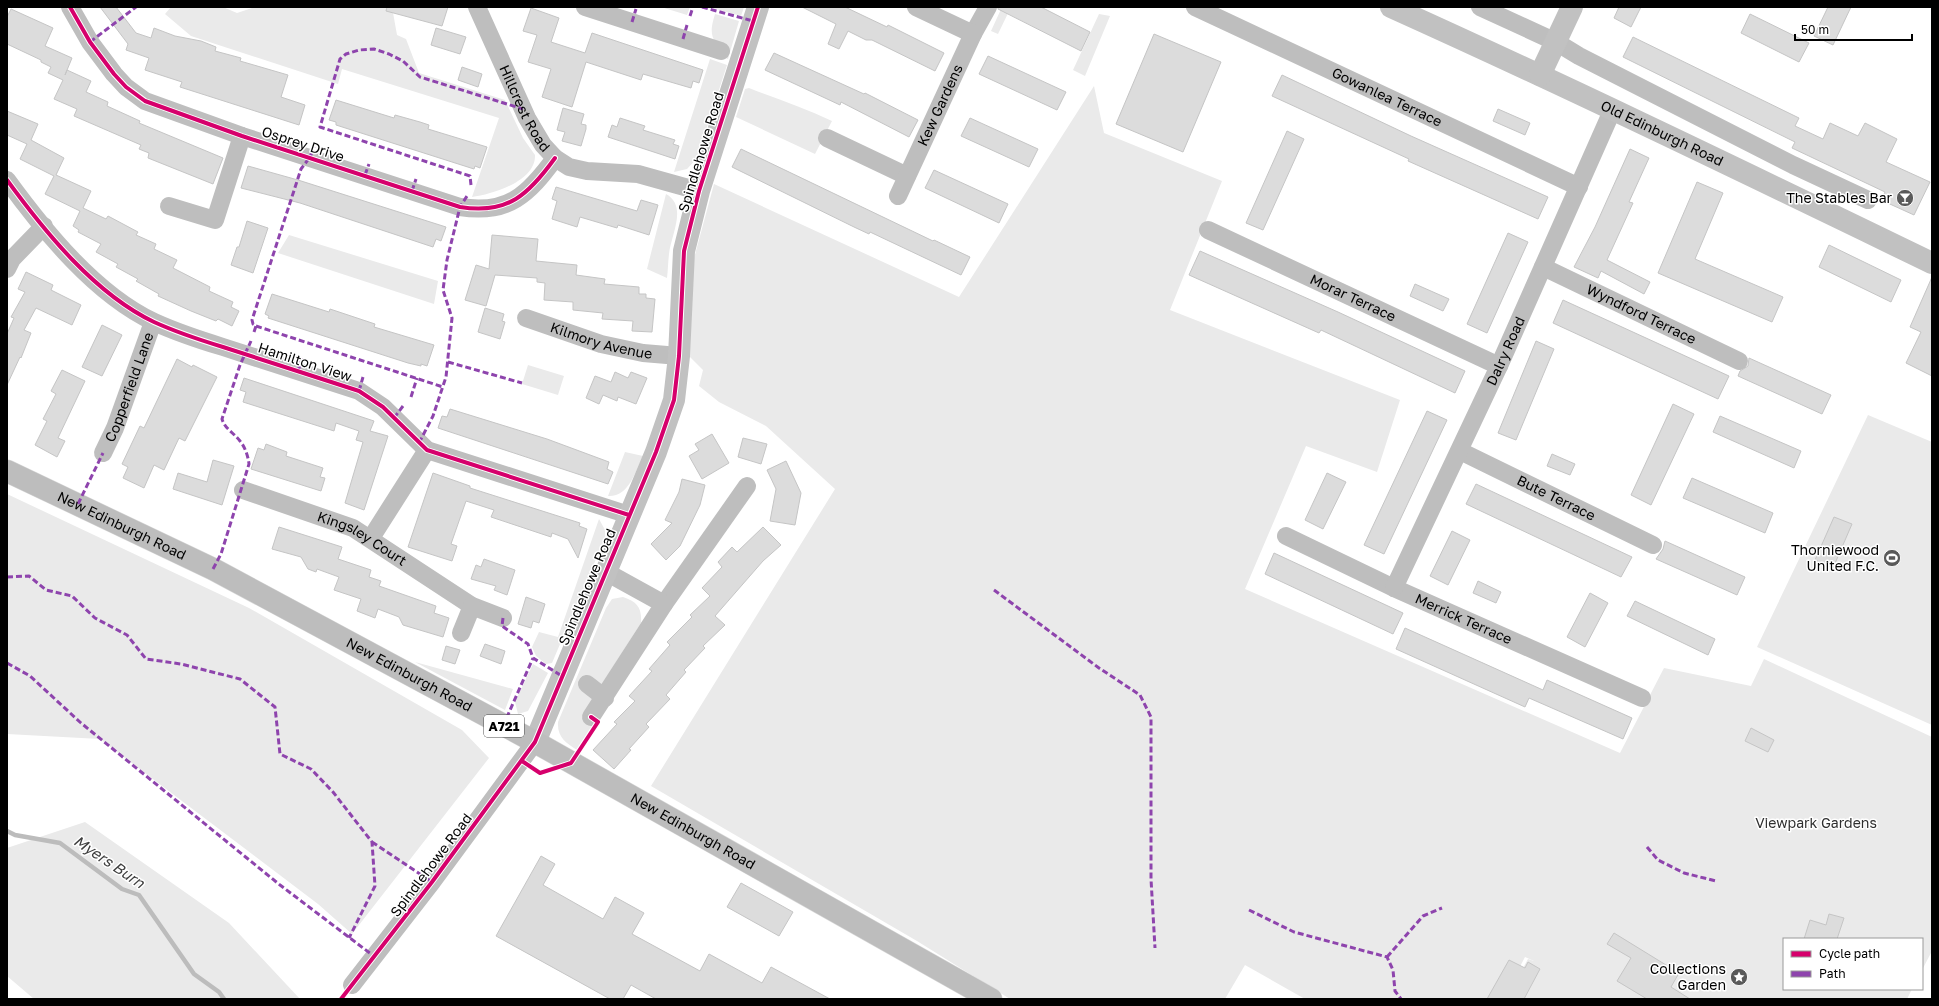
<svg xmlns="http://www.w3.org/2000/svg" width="1939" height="1006" viewBox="0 0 1939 1006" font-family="'Golos Text',sans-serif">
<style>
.green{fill:#eaeaea}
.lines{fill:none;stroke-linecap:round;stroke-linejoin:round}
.stream{stroke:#bcbcbc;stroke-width:4.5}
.building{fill:#dcdcdc;stroke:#c5c5c5}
.primary-casing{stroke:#dbdbdb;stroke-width:23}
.street{stroke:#bebebe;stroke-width:18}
.secondary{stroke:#c1c1c1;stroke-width:22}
.primary{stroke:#bdbdbd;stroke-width:22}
.quiet{stroke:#8e44ad;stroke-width:3;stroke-dasharray:6 3;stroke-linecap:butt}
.cycleway-casing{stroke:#fff;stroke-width:6}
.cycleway{stroke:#d6006c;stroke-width:4}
.labels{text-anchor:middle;stroke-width:3;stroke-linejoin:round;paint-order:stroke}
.shield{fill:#fff;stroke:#4c4c4c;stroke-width:1}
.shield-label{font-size:13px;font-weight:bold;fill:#000}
.street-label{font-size:14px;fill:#000;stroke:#fff}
.poi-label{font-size:14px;fill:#000;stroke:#fff;text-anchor:end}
.park-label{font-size:14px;fill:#2f2f2f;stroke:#fff}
.water-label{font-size:15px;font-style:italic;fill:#404040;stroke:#fff}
</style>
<rect width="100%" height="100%" fill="#fff"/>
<path class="green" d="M171,7H223L237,13L255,7H392L397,35L406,39L419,73L505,100L523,138L535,155C536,181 493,194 472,197L499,118L342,69L338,84L191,36L165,14Z
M661,7H690L687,15Z
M709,7H744L741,16Z
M1002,7H1011L998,34L991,31Z
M715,14L739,21L728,59L723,57C713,37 708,37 715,14Z
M1099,14L1110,16L1085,76L1073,70Z
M710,59L727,65L697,158L687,169L674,172Z
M1094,86L1104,133L1222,181L1170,310L1400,400L1377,472L1306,446L1245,589L1620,753L1664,668L1751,686L1764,659L1932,737V951L1922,970V939H1784V989H1912L1907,999H1506L1528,959L1534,961L1525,957L1503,999H1305L1245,965L1225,999H1010L917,941L651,786L835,489L766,426L719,402L699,386L703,370L687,354L693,262L714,184L959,297Z
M749,88C777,99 805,108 832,121L815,154L736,117L745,89Z
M666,194C688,206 671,235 669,254C668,262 668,270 667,278L647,269Z
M289,235L438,281L434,304L278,253Z
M528,365L564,376L558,395L522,384Z
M1868,415L1932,442V725L1757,647Z
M625,452L643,456C635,472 629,497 608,496Z
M7,494L249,608L462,730L489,758L352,934L318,904L100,739L7,734Z
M599,519L605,530V538L552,663L546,664L536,656L532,647L539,632L558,637Z
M623,597C637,602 642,607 641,623L602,684H599L592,699L595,724L577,750C566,743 557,737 558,722L606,608L612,599Z
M415,662L513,689L505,710Z
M533,664L548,673L528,711L518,714L515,702Z
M85,822L229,923L300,999H34L7,976V848Z"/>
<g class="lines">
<path class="stream" d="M7,831L15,835L60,843L122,889L139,895L194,974L219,992L224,999"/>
</g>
<path class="building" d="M100,7H116L136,33L151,38L154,28L175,36L201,41L216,47L215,51L241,58L240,61L288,75L281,97L305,105L299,125L180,87L182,82L145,70L149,58L126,50L128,44Z
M387,7H448L442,26L386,11Z
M802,7H845L887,27L888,25L944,53L935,71L872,40H866L848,31L839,49L828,44L836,24Z
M998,7H1041L1090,32L1081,51L998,9Z
M1619,7H1641L1631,27L1614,18Z
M1828,7H1851L1833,45L1814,36Z
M531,8L559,18L551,42L585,53L592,33L703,70L699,83L693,81L691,88L643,74L641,80L586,62L572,107L542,97L551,69L528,62L537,35L523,31Z
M11,9L53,28L45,46L72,58L65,75L67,70L91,81L86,92L108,102L107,106L140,121L139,123L223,158L213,184L148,158L149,153L139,149L141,145L74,116L77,109L54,99L63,80L48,73L51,67L41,62V60L7,44V17Z
M1750,14L1809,43L1799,62L1741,33Z
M436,28L466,37L460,54L431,45Z
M1154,34L1221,62L1183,152L1116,124Z
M1633,37L1799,118L1795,126L1823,139L1830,123L1858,136L1865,123L1897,139L1886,162L1930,182L1914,215L1881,200L1885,192L1792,148L1795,142L1623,57Z
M774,53L864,94L865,93L918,120L909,137L841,102L840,105L765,70Z
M988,56L1066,92L1057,110L979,74Z
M462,67L482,74L478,87L458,80Z
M1282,75L1411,136L1548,197L1538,219L1408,161L1409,159L1272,96Z
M336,100L394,118L395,115L420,122L429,125L428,129L487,147L480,168L475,166L474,169L336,125V122L329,120Z
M563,108L584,114L581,124L586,125V129L581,146L562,141L565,132L557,130Z
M1498,109L1530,123L1525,135L1493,121Z
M7,111L38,124L31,140L64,158L56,175L91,191L83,208L106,219L108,216L138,232L136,235L156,244L154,249L177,260L173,268L210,287L209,291L233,302L231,307L239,311L232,326L218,319L216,321L191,311L158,296L159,294L136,281L138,279L116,267L118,264L96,252L101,244L78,232L79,230L73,226L80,211L45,194L54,176L20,159L27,144L7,135Z
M620,118L645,126L643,130L675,140L673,144L679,146L675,159L608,137L612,125L617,127Z
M970,118L1038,149L1029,167L961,136Z
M1287,131L1304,139L1263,230L1246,223Z
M741,149L933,241L934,240L970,257L961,275L870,232L869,234L854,227L732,167Z
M1630,149L1649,158L1629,202L1633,203L1607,260L1650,282L1644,294L1601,271L1598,278L1574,267L1595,227Z
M248,166L298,180L446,227L441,241L436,239L433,247L300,203L241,188Z
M934,170L1008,204L999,223L925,188Z
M1697,182L1723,193L1695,259L1783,297L1772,322L1658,273Z
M556,187L637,211L641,200L658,205L649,235L618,225L617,228L580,217L577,227L552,219L557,201L552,199Z
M247,221L268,228L253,273L231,265L237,247H239Z
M1508,233L1528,242L1487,333L1467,324Z
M492,235L538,239L536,261L577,265L576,275L605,279L604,284L639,287V294H646V298L655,299L652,332L632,331L633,321L602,319L603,313L573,310V302L544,300L545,283L537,282V278L495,275L486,306L465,300L476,265L489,269Z
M1829,245L1901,280L1891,302L1819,267Z
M1200,251L1338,312L1465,371L1455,393L1321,330L1319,333L1189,275Z
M26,272L53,285L51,290L81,305L72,325L36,308L24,330L31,333L21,358L20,357L7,385V334L14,318L11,317L25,292L18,289Z
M1932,277V376L1906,363L1921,332L1910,327Z
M1415,284L1449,299L1443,311L1410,296Z
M272,294L329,312L330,309L375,324L374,327L434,345L427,366L421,364V366L408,363L268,318L269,316L265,314Z
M1563,300L1729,376L1718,399L1553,323Z
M485,308L504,314L502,321L505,322L500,339L478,332Z
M102,325L122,335L102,376L82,367Z
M1536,341L1554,349L1516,440L1498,433Z
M1749,358L1831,395L1822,414L1738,376L1740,371L1748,366Z
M177,359L192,367L193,365L217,377L185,441L179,438L164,470L154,465L144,488L123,478L128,467L122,464L140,426L144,428Z
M62,370L85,381L58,438L65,441L57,457L35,445L47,421L43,419L56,394L51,391Z
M615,372L628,378L631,372L647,378L636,404L618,397L617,401L603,395L599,404L586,398L595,376L611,382Z
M244,378L374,421L370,431L388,436L364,510L345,503L363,442L356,440L359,431L336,423L334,431L243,402L246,392L240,390Z
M1673,404L1694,414L1651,505L1631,495Z
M450,409L547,439L609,462L607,469L613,472L608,484L438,428L442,416L447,417Z
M1427,411L1447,420L1384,554L1364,545Z
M1720,416L1801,451L1794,468L1713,432Z
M712,434L729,463L702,479L689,456L699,450L695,444Z
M743,438L767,444L761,464L738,457Z
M266,444L287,452L286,456L323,468L320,477L325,478L321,491L251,469L258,448L264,450Z
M1552,454L1575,464L1570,475L1547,466Z
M213,460L234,466L222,505L173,489L178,473L207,482Z
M786,461L801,493L795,525L770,521L776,489L767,470Z
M433,473L470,486V488L580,523L579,526L587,529L578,558L568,539L552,533L551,537L491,517L494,510L466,501L451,544L457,546L452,561L408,547Z
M1327,473L1346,482L1323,529L1305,520Z
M1692,478L1773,513L1765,533L1683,498Z
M682,479L705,485L700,505L680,546L666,560L651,544L672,523L665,520L679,492Z
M1476,484L1632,557L1621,577L1466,504Z
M1834,517L1852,524L1833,568L1815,560Z
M279,527L342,547L338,559L371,570L369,577L381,581L379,586L436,606L434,613L449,618L443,637L403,625L399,617L378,609L375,618L357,611L361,599L334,590L339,577L317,569L316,572L308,569L301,557L272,549Z
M763,527L781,545L763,561L715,616L725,625L703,646L705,648L684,670L686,672L666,695L670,699L646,724L649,727L629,749L631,750L614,769L593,750L617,724L614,722L635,701L629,696L652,671L649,669L670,645L667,642L692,617L690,615L710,596L702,588L722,567L718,562L732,547L737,552Z
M1452,531L1470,540L1448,585L1430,576Z
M1665,541L1745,577L1737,595L1656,559L1663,549Z
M1274,553L1403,613L1393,634L1265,574Z
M484,559L515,570L507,595L494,590L496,586L471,579L476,565L481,567Z
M1478,581L1501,592L1496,603L1473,593Z
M1590,593L1608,603L1585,647L1567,637Z
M526,597L545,604L539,623L533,621L531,628L518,624Z
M1635,601L1715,639L1708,655L1627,616Z
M1405,628L1543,690L1547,680L1632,718L1623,739L1529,698L1525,707L1396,649Z
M485,644L505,651L501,664L480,656Z
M446,646L460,650L455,664L442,660Z
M1751,728L1774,740L1768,752L1745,741Z
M541,856L555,864L543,885L603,919L615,897L644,913L632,934L700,971L709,954L762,983L771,967L830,999H656L631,985L623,999H610L496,936Z
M741,883L793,912L779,936L727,907Z
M1829,914L1844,918L1837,939H1804L1810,920L1826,925Z
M1614,933L1679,973L1671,987L1690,999H1647L1617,981L1631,958L1607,944Z
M1509,960L1525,968L1528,962L1540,969L1524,999H1487Z"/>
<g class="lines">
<defs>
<g id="primary">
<path id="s13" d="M7,471L213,569L535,742L991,999"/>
</g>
</defs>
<use href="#primary" class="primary-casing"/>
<g class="street">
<path d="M70,7L90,42L114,74L126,87L145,101L242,136L460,207C508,215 529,194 555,158"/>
<path id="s1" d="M477,7L527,118L543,145L555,158L569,167L587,171L638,174L699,191"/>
<path d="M585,7L721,51"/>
<path id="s2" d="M1195,7L1579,187"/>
<path d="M1480,7L1556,42L1579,56L1793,165L1868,200"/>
<path d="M973,34L988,7"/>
<path d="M827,138L907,176"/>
<path d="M7,180C45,232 95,294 154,322C176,332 200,340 223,347C268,362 314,376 359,391L383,407L427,450L629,515"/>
<path id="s3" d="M898,196L973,34L916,7"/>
<path d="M169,206L215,220L242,136"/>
<path id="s4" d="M1208,230L1499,366"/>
<path id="s5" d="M1543,267L1739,361"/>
<path d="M7,269L12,259L44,226"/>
<path id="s6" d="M526,318L601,344L643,353L679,356"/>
<path id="s7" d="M1460,451L1653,545"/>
<path id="s8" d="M103,453L115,428L153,322"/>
<path id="s9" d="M243,490L353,528L472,606L503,618"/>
<path id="s10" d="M1286,536L1394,588L1642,698"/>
<path d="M371,538L427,450"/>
<path id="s11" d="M1394,588L1499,366L1612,111"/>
<path d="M664,604L747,486"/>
<path d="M461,633L472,606"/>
<path d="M587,684L605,698"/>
<path d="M591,717L664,604L606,572"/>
<path d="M352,985L432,882L535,742"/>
</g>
<g class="secondary">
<path id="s12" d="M1391,7C1573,89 1752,176 1932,263"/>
<path d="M1540,75L1572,7"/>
<path d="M535,742L656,452L674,400L679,356L684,251L699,191L758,7"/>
</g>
<use href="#primary" class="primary"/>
<path class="quiet" d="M702,7L753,21
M690,16L693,7
M632,22L636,9
M683,39L687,25
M90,42L136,7
M365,175L369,164
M471,185L470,176L320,127L340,59L346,54L359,50L374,49L389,54L403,61L420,77L523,109
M412,191L416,179
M256,326L443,387
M254,332L256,326L253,324L252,320L301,169L310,157L314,147
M448,362L522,383
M298,371L302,358
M359,391L363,377
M411,397L417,378
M394,418L403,406
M419,443L433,416L446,377L452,318L443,290L447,260L460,207L467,196
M78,504L103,453
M213,569L221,554L249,464C248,456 245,447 240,441C233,432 225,429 222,419L240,365L251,341
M7,577L29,576L46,590L72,596L95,618L127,635L146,659L181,664L240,679L275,707L280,754L311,769L333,792L372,842L375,886L349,938
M994,590L1099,668L1140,695L1151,717V879L1155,948
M503,618L502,626L528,644L533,658L562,676
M7,663L30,676L81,723L280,885L375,957
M503,726L533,658
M372,842L432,882
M1647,847L1658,860L1684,873L1716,881
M1249,910L1294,932L1387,957L1393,970L1395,991L1401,999
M1387,957L1423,916L1442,908"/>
<defs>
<path id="cycleway" d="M70,7L90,42L114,74L126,87L145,101L242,136L460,207C508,215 529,194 555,158
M7,180C45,232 95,294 154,322C176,332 200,340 223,347C268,362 314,376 359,391L383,407L427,450L629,515
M522,761L540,773L571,763L598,722L591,717
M341,999L432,882L535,742L656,452L674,400L679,356L684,251L699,191L758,7"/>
</defs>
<use href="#cycleway" class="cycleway-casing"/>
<use href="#cycleway" class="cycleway"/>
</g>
<defs>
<symbol id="bar-disc" viewBox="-11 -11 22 22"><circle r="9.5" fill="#595959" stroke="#fff"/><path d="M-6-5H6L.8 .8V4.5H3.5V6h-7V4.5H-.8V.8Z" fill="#fff"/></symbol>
<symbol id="stadium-disc" viewBox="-11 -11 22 22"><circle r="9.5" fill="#595959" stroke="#fff"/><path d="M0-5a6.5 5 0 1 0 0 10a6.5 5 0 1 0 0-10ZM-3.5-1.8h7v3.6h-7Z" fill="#fff"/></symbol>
<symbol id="sight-disc" viewBox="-11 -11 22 22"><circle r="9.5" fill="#595959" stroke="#fff"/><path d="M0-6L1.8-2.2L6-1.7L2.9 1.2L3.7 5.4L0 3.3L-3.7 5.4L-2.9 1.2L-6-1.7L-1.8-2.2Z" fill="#fff"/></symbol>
</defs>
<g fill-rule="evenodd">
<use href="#bar-disc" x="1895" y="188" width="20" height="20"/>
<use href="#stadium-disc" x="1882" y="548" width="20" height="20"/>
<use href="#sight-disc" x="1729" y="967" width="20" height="20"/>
</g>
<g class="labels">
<rect class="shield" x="484" y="715" width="40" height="22" rx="3"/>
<g class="shield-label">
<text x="504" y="731">A721</text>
</g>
<g class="street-label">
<text dy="5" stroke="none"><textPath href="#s2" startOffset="212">Gowanlea Terrace</textPath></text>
<text dy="5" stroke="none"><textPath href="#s3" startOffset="100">Kew Gardens</textPath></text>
<text dy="5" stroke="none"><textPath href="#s1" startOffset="112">Hillcrest Road</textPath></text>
<text dy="5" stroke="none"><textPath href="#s12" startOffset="299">Old Edinburgh Road</textPath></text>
<text transform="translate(303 144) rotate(18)" y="5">Osprey Drive</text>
<text transform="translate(701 152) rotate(-73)" y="5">Spindlehowe Road</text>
<text dy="5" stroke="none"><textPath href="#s4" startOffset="160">Morar Terrace</textPath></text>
<text dy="5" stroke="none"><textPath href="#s5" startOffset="109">Wyndford Terrace</textPath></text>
<text dy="5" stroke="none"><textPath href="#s6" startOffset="79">Kilmory Avenue</textPath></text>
<text dy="5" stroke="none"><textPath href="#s11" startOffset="262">Dalry Road</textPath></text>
<text transform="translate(305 362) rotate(18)" y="5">Hamilton View</text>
<text dy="5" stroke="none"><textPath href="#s8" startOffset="71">Copperfield Lane</textPath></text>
<text dy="5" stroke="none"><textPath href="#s7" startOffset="107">Bute Terrace</textPath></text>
<text dy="5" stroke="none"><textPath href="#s13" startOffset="127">New Edinburgh Road</textPath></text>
<text dy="5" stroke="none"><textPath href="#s9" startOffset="129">Kingsley Court</textPath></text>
<text transform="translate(587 587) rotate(-67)" y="5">Spindlehowe Road</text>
<text dy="5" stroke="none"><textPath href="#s10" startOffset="196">Merrick Terrace</textPath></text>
<text dy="5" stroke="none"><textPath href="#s13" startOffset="451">New Edinburgh Road</textPath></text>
<text dy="5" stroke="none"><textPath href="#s13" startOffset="775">New Edinburgh Road</textPath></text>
<text transform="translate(431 865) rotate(-53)" y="5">Spindlehowe Road</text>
</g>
<g class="poi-label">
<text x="1892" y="203">The Stables Bar</text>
<text x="1879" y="555">Thorniewood<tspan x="1879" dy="16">United F.C.</tspan></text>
<text x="1726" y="974">Collections<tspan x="1726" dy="16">Garden</tspan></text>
</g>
<g class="park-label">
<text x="1816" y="828">Viewpark Gardens</text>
</g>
<g class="water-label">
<text transform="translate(109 862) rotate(34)" y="5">Myers Burn</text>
</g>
</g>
<rect width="1939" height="1006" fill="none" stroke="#000000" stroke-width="16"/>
<rect x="1783" y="938" width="140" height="52" fill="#ffffff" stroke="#999999"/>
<rect x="1791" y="951" width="20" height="6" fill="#d6006c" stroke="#999999"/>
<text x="1819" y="958" font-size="12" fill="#000000">Cycle path</text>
<rect x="1791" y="971" width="20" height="6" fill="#8e44ad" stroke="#999999"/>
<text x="1819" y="978" font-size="12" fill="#000000">Path</text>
<path d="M1795 34v6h117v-6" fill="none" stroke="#000000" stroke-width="2"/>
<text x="1801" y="34" font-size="12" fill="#000000" stroke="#ffffff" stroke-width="3" paint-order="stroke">50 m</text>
</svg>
